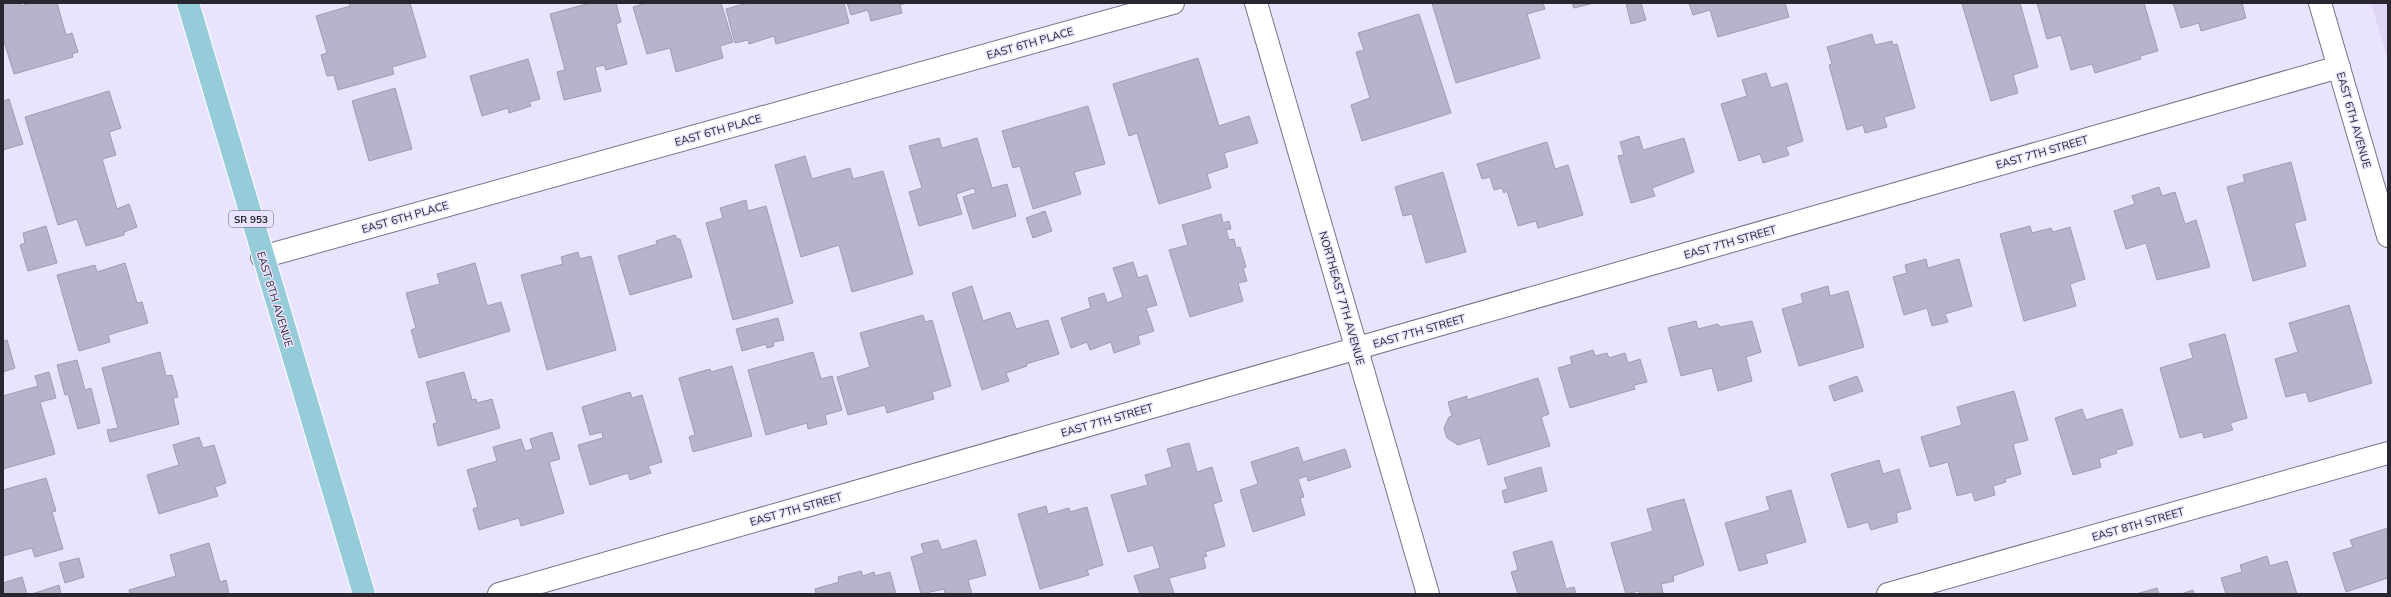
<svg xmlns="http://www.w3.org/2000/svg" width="2391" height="597" viewBox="0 0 2391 597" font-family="Mulish,sans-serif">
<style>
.built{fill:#dfd6f7}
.building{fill:#b9b2cb;stroke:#a09ab2}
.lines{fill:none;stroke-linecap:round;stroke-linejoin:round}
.minor-casing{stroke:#787289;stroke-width:24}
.tertiary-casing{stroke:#787289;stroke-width:24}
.primary-casing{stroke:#fff;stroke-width:24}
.minor{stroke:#fff;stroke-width:22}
.tertiary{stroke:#fff;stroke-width:22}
.primary{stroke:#96ccda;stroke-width:22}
.labels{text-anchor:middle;stroke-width:3;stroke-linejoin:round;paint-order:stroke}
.shield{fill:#eae3fd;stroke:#635f6e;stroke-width:1}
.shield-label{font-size:10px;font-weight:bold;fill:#292630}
.street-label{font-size:11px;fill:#292630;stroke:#eae3fd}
</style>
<rect width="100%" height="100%" fill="#eae3fd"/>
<path class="built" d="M2371,3H2388V60Z"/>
<path class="building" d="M3,3H20L21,6L30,3H57L66,35L72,33L78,52L72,54L73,57L14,74L3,38Z
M349,3H410L426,57L392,67L394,74L338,90L334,75L327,76L321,55L327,53L316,16L350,6Z
M590,3H616L621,22L616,24L627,64L606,70L604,65L595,67L601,91L564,100L557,72L565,70L550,14Z
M646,3H721L733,42L720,46L723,58L676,72L670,48L647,54L633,7Z
M748,3H844L849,23L776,44L774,36L749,44L748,40L735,43L726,9Z
M847,3H906L900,5L902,13L871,21L868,10L851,15Z
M1432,3H1543L1545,9L1527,14L1540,58L1456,83Z
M1572,3H1594L1574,8Z
M1626,3H1641L1646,20L1631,24Z
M1689,3H1785L1789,17L1718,37L1710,10L1693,15Z
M1966,3H2020L2038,67L2013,75L2018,93L1991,101L1962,4Z
M2037,3H2144L2158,51L2140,56L2141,59L2095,73L2092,64L2071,70L2061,35L2047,39Z
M2173,3H2242L2246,18L2201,31L2199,23L2181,28Z
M1419,14L1451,113L1362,141L1351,105L1370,98L1356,52L1364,50L1358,33Z
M1872,34L1875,45L1892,41L1893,45L1897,44L1915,108L1884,117L1887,127L1865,133L1863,125L1847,130L1829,65L1832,64L1827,47Z
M1198,58L1219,126L1249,116L1258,143L1224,153L1228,167L1207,174L1211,188L1159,204L1137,133L1129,136L1113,84Z
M528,59L540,99L529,102L531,106L509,113L508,108L482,116L470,76Z
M1766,73L1771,88L1787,83L1803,141L1786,147L1789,155L1763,163L1760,154L1739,161L1721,104L1747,96L1742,80Z
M395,88L412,149L369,161L352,101Z
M109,91L121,128L109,132L116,155L102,159L117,209L129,204L137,227L124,232V235L86,246L77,219L58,225L25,117Z
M9,99L23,144L3,150V101Z
M1088,106L1105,164L1074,172L1081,194L1033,209L1020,166L1013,168L1002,131Z
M1639,136L1643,150L1684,138L1694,172L1652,188L1655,196L1631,203L1618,156L1624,155L1620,142Z
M939,138L942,148L977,138L992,188L1007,184L1016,216L973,229L963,197L976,193L974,188L956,194L962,214L919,226L909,192L922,188L909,146Z
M1547,142L1555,169L1568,165L1583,215L1538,228L1536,221L1518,226L1507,191L1504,193L1502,188L1494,190L1490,177L1482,179L1477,164Z
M805,156L812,179L850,168L853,179L883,171L913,274L852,292L839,245L801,257L775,165Z
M2291,162L2306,220L2294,223L2306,266L2253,281L2227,187L2245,182L2243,175Z
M1443,172L1466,252L1426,263L1412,214L1403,216L1395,187Z
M2159,187L2162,196L2175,192L2185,224L2196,220L2210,267L2157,280L2146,243L2126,249L2114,211L2135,204L2132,196Z
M746,200L748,211L766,206L793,303L733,320L706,223L723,218L720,208Z
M1045,211L1052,231L1033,238L1026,218Z
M1221,214L1223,223L1229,221L1231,229L1226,230L1229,240L1234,239L1236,248L1240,247L1246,267L1243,268L1247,281L1238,283L1243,301L1190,317L1169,250L1188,245L1182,225Z
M46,226L57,263L28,271L20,245L25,243L23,233Z
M2030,226L2032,233L2051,228L2053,232L2070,227L2085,279L2070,284L2076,306L2024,321L2000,234Z
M675,235L677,239H680L692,277L630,295L618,256L657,244L656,241Z
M578,252L580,259L591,256L616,350L547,370L521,275L563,264L561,257Z
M1926,259L1928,268L1959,259L1972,306L1945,314L1948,322L1932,326L1927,308L1904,315L1893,277L1907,273L1905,265Z
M1133,262L1138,278L1147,275L1157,305L1146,308L1154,331L1138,336L1140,344L1114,353L1111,342L1090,350L1087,342L1071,348L1061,318L1091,308L1088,298L1104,293L1107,303L1123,297L1113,268Z
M125,263L137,303L142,302L148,323L108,335L110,342L79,351L57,275L95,265L97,272Z
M475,263L487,306L501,302L510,331L419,358L411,330L416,328L406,293L440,284L437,274Z
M972,286L983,321L1010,312L1016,329L1048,320L1059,354L1026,364L1027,366L1006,373L1009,381L982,390L952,293Z
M1828,286L1830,296L1848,291L1864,347L1799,366L1782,309L1803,303L1801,294Z
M2349,305L2372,383L2309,402L2306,392L2286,397L2275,359L2298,352L2289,323Z
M923,315L925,322L932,320L951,386L932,392L934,399L887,413L885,405L848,415L837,377L870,367L860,333Z
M778,318L784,340L773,342L774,346L767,348L766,344L742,351L736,329Z
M1696,321L1698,329L1718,324L1720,327L1752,321L1761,352L1746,357L1752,381L1718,391L1712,368L1681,376L1668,328Z
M2225,334L2247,418L2230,423L2233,430L2204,438L2202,432L2180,438L2160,368L2193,358L2189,344Z
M7,340L15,368L3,372V341Z
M1593,350L1595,356L1607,353L1609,358L1625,353L1628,363L1640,359L1647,382L1634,385L1635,389L1570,408L1558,368L1572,364L1570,357Z
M160,352L166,376L172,375L178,397L173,398L179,424L110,442L107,430L118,428L102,368Z
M813,352L821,379L832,376L842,410L825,415L827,424L808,429L807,423L766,435L748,370Z
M77,360L85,390L91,388L100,423L78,429L68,394L65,395L57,365Z
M732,366L752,436L693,452L689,437L695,435L679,378L710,369L711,372Z
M49,372L56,398L40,402L55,454L3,469V396L38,386L35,376Z
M464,372L472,400L476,399L477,403L492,399L500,428L438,446L433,424L437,423L426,382Z
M1857,376L1863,391L1834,401L1829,386Z
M1538,378L1549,414L1541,417L1550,446L1488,465L1480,438L1458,445L1447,438L1444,428L1449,417L1452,416L1448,402L1467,396V400Z
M2014,391L2028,440L2013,444L2021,474L2005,479L2006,482L1993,486L1995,495L1975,501L1972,492L1957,496L1948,462L1930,467L1921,437L1962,425L1957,407Z
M630,392L632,398L642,395L662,462L648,466L651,473L630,480L628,473L590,485L578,445L603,438L602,432L590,435L582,407Z
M2082,409L2086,420L2122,409L2133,445L2116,450L2117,453L2099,459L2101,467L2073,475L2055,418Z
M552,432L560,459L549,462L564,513L521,526L519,518L479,530L473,509L478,507L467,470L497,461L493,447L521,439L525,451L533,449L530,439Z
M199,437L203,448L214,445L226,483L215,487L218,496L159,514L147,475L179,465L173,445Z
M1189,443L1197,472L1212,467L1222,501L1213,504L1225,546L1205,552L1207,556L1203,557L1206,568L1169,578L1174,594H1140L1134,576L1160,568L1153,545L1128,552L1111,495L1148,485L1145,475L1172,467L1167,449Z
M1298,447L1303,462L1345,449L1351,467L1308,481L1307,476L1298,479L1304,497L1300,498L1305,515L1253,532L1240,490L1258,484L1251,462Z
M1879,460L1883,474L1899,469L1911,509L1896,513L1898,522L1871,530L1868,522L1848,528L1831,474Z
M1541,467L1547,491L1505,503L1502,491L1508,489L1504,478Z
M46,478L56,511L52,512L63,549L35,557L32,548L3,556V490Z
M1791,490L1806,542L1765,554L1768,563L1739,571L1725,523L1770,510L1766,497Z
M1684,499L1704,565L1673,576L1674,581L1661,584L1663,593L1640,594L1639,591L1626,594L1611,543L1653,531L1647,509Z
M1046,506L1048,514L1069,508L1070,512L1087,507L1103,565L1087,570L1089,575L1040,589L1018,514Z
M2388,528V578L2346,592L2333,553L2353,547L2350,540Z
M938,540L942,550L976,540L986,575L968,580L972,594H945L944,589L921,594L911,557L924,553L921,544Z
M1552,541L1566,589L1574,587L1576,594H1518L1511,572L1518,570L1513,552Z
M209,543L220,582L226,580L229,594H130L129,590L176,576L170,555Z
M2267,556L2270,566L2287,561L2297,594H2226L2221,578L2242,572L2240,565Z
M79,558L84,577L65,583L59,563Z
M861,571L863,576L874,572L875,576L890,572L896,594H816L815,589L839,582L838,577Z
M22,577L27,594H3V583Z
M59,585L61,594H32Z
M2157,588L2159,594H2136Z
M2193,590L2194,594H2181Z"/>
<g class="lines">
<defs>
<path id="minor" d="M1256,3L1428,594
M262,257L1173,3
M499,594L2339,67
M1888,594L2388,453"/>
<path id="tertiary" d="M2320,3L2388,236"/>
<path id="primary" d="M188,3L364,594"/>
</defs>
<use href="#minor" class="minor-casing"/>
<use href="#tertiary" class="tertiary-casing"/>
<use href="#primary" class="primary-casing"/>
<use href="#minor" class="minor"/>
<use href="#tertiary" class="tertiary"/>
<use href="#primary" class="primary"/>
</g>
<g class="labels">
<rect class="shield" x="229" y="211" width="44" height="16" rx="3"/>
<g class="shield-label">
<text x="251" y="223">SR 953</text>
</g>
<g class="street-label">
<text transform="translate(1030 43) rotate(-16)" y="4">EAST 6TH PLACE</text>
<text transform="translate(2354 120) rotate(74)" y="4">EAST 6TH AVENUE</text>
<text transform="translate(718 130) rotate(-16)" y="4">EAST 6TH PLACE</text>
<text transform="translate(2042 152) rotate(-16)" y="4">EAST 7TH STREET</text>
<text transform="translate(405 217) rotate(-16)" y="4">EAST 6TH PLACE</text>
<text transform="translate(1730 242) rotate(-16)" y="4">EAST 7TH STREET</text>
<text transform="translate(1342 298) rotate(74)" y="4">NORTHEAST 7TH AVENUE</text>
<text transform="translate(275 299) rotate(73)" y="4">EAST 8TH AVENUE</text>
<text transform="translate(1419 331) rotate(-16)" y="4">EAST 7TH STREET</text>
<text transform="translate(1107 420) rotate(-16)" y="4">EAST 7TH STREET</text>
<text transform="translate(796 509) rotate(-16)" y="4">EAST 7TH STREET</text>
<text transform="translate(2138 524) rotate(-16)" y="4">EAST 8TH STREET</text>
</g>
</g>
<rect width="2391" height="597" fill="none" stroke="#292630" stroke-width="8"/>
</svg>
